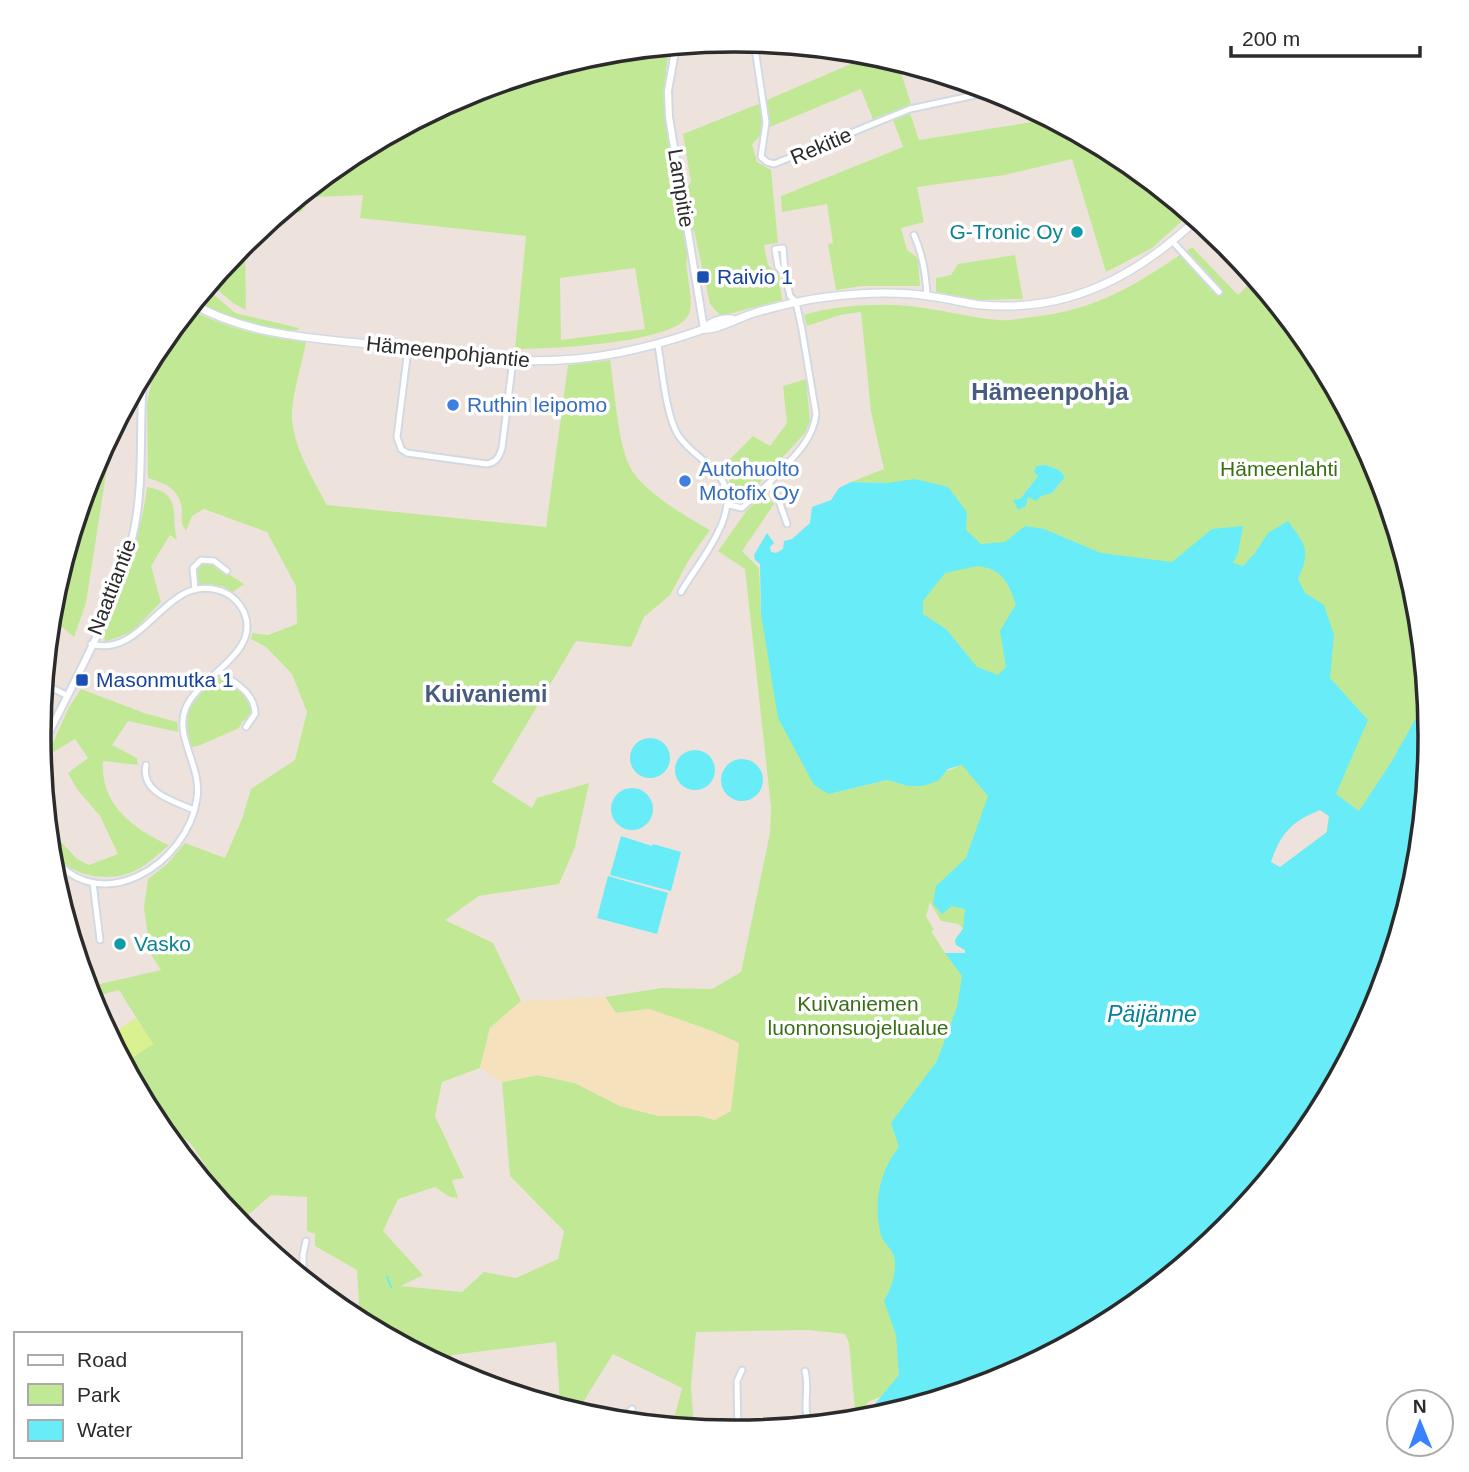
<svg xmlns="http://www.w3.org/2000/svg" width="1469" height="1472" viewBox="0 0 1469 1472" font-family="Helvetica,sans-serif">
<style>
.green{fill:#c1e995;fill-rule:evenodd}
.sand{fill:#f5e2bd}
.pitch{fill:#daf190}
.water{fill:#67ecf8;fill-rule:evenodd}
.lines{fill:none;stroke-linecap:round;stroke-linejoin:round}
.stream{stroke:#67ecf8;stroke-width:2}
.minor-casing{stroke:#d1d9e5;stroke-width:9}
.tertiary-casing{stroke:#d1d9e5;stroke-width:10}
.secondary-casing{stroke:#d1d9e5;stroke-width:10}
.minor{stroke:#fff;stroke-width:5}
.tertiary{stroke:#fff;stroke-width:6}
.secondary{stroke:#fff;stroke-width:7}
.culture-dot{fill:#0f9aa8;stroke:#fff;stroke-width:2.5}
.transit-dot{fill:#1a4fb4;stroke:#fff;stroke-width:2.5}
.shop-dot{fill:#3f7fe0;stroke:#fff;stroke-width:2.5}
.labels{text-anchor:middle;stroke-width:7;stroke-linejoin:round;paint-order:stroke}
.street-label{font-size:21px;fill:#2b2b2b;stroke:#fff}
.culture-label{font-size:21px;fill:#0d838f;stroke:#fff;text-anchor:end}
.transit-label{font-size:21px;fill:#164399;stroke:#fff;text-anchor:start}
.shop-label{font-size:21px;fill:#366cbe;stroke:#fff;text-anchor:start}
.park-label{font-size:21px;fill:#386f15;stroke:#fff}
.neighbourhood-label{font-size:23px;font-weight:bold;fill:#485c80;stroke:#fff}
.water-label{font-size:23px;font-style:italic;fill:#048199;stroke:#fff}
.quarter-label{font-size:24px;font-weight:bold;fill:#485c80;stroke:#fff}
.rim{fill:none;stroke:#2b2b2b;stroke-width:3.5}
</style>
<rect width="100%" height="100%" fill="#eee3dc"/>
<path class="green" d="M670,46C658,99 669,148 678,201L691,182L683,134L761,103L763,133L752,144L757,162L771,170L778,243L764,245L768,265L779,275L782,300L721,316L710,304L694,230C692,238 688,247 687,256C684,272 696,303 688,316C671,344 547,349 515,349L526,236L360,218L363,195L314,197L300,213L288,206L348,157L469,93L599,53ZM635,268L645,329L561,340L560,278Z
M874,54L915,67L901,73L912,107L874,122L861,89L770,127L767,100Z
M909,110L919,140L1050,119L1122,158L1190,214L1152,248L1106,272L1072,159L1004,175L917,187L924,222L901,228L907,250L918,258L920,286H862L836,290L828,244L833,243L827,204L782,212L781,196L903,147L892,117Z
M245,242L246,310L233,303L210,284Z
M1192,247L1238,295L1255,278L1313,350L1378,470L1417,601L1430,736L1323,854L1329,816L1320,810L1061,738L900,637L887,483L851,482L884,469L871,412L861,312L840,315L807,326L804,315C837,305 876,303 910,306C940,309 970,318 1000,320C1011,321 1022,318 1032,317C1099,310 1138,283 1192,247ZM1046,465L1059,470L1065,477L1052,493L1028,497L1026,506L1020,499Z
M1015,255L1023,299L980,300L936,292V278L951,275L958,264Z
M206,288L235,313L299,328L298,330C263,335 225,317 195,301Z
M189,309C229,329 262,337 306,342C302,365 293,390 292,413C291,443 313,479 327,505L546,527L568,365L610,360C615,390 617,441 630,467C641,490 688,518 710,530L690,558L670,595L644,617L631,647L576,641L492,782L532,808L537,798L589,783L575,847L559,884L479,896L445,920L493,943L521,1001L490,1028L480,1068L442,1082L435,1116L464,1178L452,1180L458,1198L450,1197L435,1187L398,1199L383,1231L423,1275L401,1286L462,1292L484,1272L516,1278L558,1259L564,1231L510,1176L502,1082L538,1075L575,1083L620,1106L659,1116H700L715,1120L739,1043L712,1031L649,1009L616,1013L605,997L662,988L712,989L741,972L770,833L771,807L745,569L718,551L748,509L766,494L774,504L742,551L759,568L761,614L829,794L887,780L908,786L996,752L936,1268L889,1403L882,1396L868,1402L861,1414L855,1411L849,1343L845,1334L808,1330L696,1332L691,1386L694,1428L672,1426L682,1388L613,1354L577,1412L559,1406L560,1404L556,1342L452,1355L448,1368L397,1341L395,1337H390L358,1320H360L357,1270L315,1246V1234L307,1231V1197L271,1195L245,1218L253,1237L242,1228L224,1206L204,1163L191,1144L147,1106L124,1063L153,1044L119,990L90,998L87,987L161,970L150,953L144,907L148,879L167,864L185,843L225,858L242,819L251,789L295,760L307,712L292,674L266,647L251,639L252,633L268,635L297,624L296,586L267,532L204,509L192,516L186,531C180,523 182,519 182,510C180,489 165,483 148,478L147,404L158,347ZM930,902L941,921L958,924L963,928L955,940L956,945L965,950V954L945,953L931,931L934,930L926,916Z
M806,379L810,421L805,433L742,502L733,501C733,487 730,479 721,468L753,436L770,446L787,423L783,386Z
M113,429L86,603L74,637L50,617L52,600L92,469Z
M147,487C183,493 170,513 177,540L170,535L151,566L161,602L132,632L105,642L103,635C120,586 141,539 147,487Z
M201,562L213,564L244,584L233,592L222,586L197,584L195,572Z
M218,677C236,681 251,697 252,715L242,722L239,728L198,746L191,747C181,717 189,692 218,677Z
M81,689L144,713L177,722L178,732L128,721L112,745L137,758L138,765L103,761C100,804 133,829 169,845C155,857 141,871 123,875C99,881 63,873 51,848C48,843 48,833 47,827L77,859L89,865L118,854L100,816L77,789L68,773L88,758L75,739L47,756L69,707Z"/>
<path class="sand" d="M605,997L616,1013L649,1009L712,1031L739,1043L731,1111L715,1120L700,1116H659L620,1106L575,1083L538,1075L502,1082L480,1068L490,1028L521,1001Z"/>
<path class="pitch" d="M136,1018L153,1044L124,1063L109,1036Z"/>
<path class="water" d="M1046,465L1059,470L1065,477L1052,493L1041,496L1036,501L1028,497L1026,506L1018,510L1013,500L1020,499L1038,476L1034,472L1036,466Z
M915,479L948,487L967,512L966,530L981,544L1005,542L1025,526L1044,529L1101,553L1172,562L1212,529L1243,526L1238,553L1233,563L1243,566L1255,553L1268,533L1288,521C1306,546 1311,550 1298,579L1305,593L1324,605L1334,635L1330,678L1368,720L1336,794L1359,811L1392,761L1427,698L1430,736L1417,872L1377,1003L1313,1123L1226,1228L1121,1315L1000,1379L872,1418L869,1411L899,1375L896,1335L884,1301C891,1289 899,1268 893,1254C890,1247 883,1242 881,1235C873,1205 879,1171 899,1147L891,1123L937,1061L957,1007L962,976L945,953H965V950L956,945L955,940L963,929L965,909L952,906L942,914L933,904L936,886L966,858L988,796L962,765L948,769L938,781L922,786H908L887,780L829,794L814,785L778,718L761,614L760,564L755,560L754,555L767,533L774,543L770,547L771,552L776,553L783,549L784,541L792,539L810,523L812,507L831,500L839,488L851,482L887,483ZM978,566C1003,569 1008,583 1016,604L1000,631L1006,667L998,675L977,667L946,629L923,614V601L945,573ZM1320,810L1329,816L1327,832L1280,867L1271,862C1281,833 1291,822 1320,810Z
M630 758a20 20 0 1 1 40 0a20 20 0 1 1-40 0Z
M675 770a20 20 0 1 1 40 0a20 20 0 1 1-40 0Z
M721 780a21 21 0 1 1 42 0a21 21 0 1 1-42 0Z
M611 809a21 21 0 1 1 42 0a21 21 0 1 1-42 0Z
M621,836L652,846L653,844L681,852L671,891L610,875Z
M608,876L668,893L657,934L597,918Z"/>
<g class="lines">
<path class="stream" d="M387,1277L391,1287"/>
<defs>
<path id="minor" d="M754,42L766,122L761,157L767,162L774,164L910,109L994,91
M914,235C923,255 926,274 927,296
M1173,242L1219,292
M785,274L778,267L775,249L783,248L785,274L790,296L796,302L802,330L816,414C813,443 787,463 769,483L778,498L787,524
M658,345C662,369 666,416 678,435C689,452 708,461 720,477C745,511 698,562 681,592
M408,349L397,437L401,449L407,453L487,464C497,462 499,457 502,448L513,360
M729,505L742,508L769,483
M195,590L193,568L201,560L214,561L227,571
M219,671C234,683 255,692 255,714L246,727
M44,684L66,695
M146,765C140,793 174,801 194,810
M50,853C97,921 188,865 197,798C202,767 175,738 185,710C197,676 262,654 244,612C240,604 234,597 226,593C167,566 147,660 91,644
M93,883L100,940
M303,1278V1255L306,1241
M805,1371C810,1389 802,1406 809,1425
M620,1421L632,1409
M738,1432L737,1381L742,1370"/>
<path id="tertiary" d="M676,46L668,91L669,117L704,329
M40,751C73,682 119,605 134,530C145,477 138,424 144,371"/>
<path id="secondary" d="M193,304C249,336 315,338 378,345C443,354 510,365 575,359C620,355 662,344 704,329C716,331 740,317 754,313C778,306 803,300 827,297C860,293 895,291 928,296C946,298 963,303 981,305C1067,313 1136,277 1197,219
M704,329C711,321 723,318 732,319"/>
</defs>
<use href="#minor" class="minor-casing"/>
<use href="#tertiary" class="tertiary-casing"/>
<use href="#secondary" class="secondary-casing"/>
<use href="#minor" class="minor"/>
<use href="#tertiary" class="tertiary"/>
<use href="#secondary" class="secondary"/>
</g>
<g class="culture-dot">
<circle cx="1077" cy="232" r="7"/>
<circle cx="120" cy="944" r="7"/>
</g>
<g class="transit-dot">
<rect x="696" y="270" width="14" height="14" rx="3.5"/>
<rect x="75" y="673" width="14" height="14" rx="3.5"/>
</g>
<g class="shop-dot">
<circle cx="453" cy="405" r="7"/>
<circle cx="685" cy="481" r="7"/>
</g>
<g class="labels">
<g class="street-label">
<text transform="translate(821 146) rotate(-23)" y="7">Rekitie</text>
<text transform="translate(681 188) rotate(81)" y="7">Lampitie</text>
<text transform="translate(448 352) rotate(6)" y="7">Hämeenpohjantie</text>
<text transform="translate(112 587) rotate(-69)" y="7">Naattiantie</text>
</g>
<g class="culture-label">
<text x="1063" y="239">G-Tronic Oy</text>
<text x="134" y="951" text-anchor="start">Vasko</text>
</g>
<g class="transit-label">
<text x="717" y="284">Raivio 1</text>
<text x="96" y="687">Masonmutka 1</text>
</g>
<g class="shop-label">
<text x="467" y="412">Ruthin leipomo</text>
<text x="699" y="476">Autohuolto<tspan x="699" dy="24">Motofix Oy</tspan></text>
</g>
<g class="park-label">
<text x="1279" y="476">Hämeenlahti</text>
<text x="858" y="1011">Kuivaniemen<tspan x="858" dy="24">luonnonsuojelualue</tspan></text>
</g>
<g class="neighbourhood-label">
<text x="486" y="702">Kuivaniemi</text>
</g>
<g class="water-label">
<text x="1152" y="1022">Päijänne</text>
</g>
<g class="quarter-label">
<text x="1050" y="400">Hämeenpohja</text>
</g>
</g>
<path d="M0 0H1469V1472H0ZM734 52H735A683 683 0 0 1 1418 735V737A683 683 0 0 1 735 1420H734A683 683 0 0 1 51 737V735A683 683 0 0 1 734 52Z" fill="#fff" fill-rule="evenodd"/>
<path class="rim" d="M734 52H735A683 683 0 0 1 1418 735V737A683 683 0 0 1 735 1420H734A683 683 0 0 1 51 737V735A683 683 0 0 1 734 52Z"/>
<rect x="14" y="1332" width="228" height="126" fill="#ffffff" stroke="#aaaaaa" stroke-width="2"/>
<rect x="28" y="1355" width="35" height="10" fill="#ffffff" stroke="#aaaaaa" stroke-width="2"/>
<text x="77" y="1367" font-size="21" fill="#2b2b2b">Road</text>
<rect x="28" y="1384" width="35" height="21" fill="#c1e995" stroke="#aaaaaa" stroke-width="2"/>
<text x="77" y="1402" font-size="21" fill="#2b2b2b">Park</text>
<rect x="28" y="1420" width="35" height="21" fill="#67ecf8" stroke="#aaaaaa" stroke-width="2"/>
<text x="77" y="1437" font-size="21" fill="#2b2b2b">Water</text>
<g transform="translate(1420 1423) rotate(359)"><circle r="33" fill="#ffffff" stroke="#aaaaaa" stroke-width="2"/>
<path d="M0-5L12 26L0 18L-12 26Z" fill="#3882ff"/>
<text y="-10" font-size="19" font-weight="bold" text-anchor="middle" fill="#2b2b2b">N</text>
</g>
<path d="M1231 46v10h189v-10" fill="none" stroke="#2b2b2b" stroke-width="3.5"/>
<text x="1242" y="46" font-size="21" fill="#2b2b2b" stroke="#ffffff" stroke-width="5" paint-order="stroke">200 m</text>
</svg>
